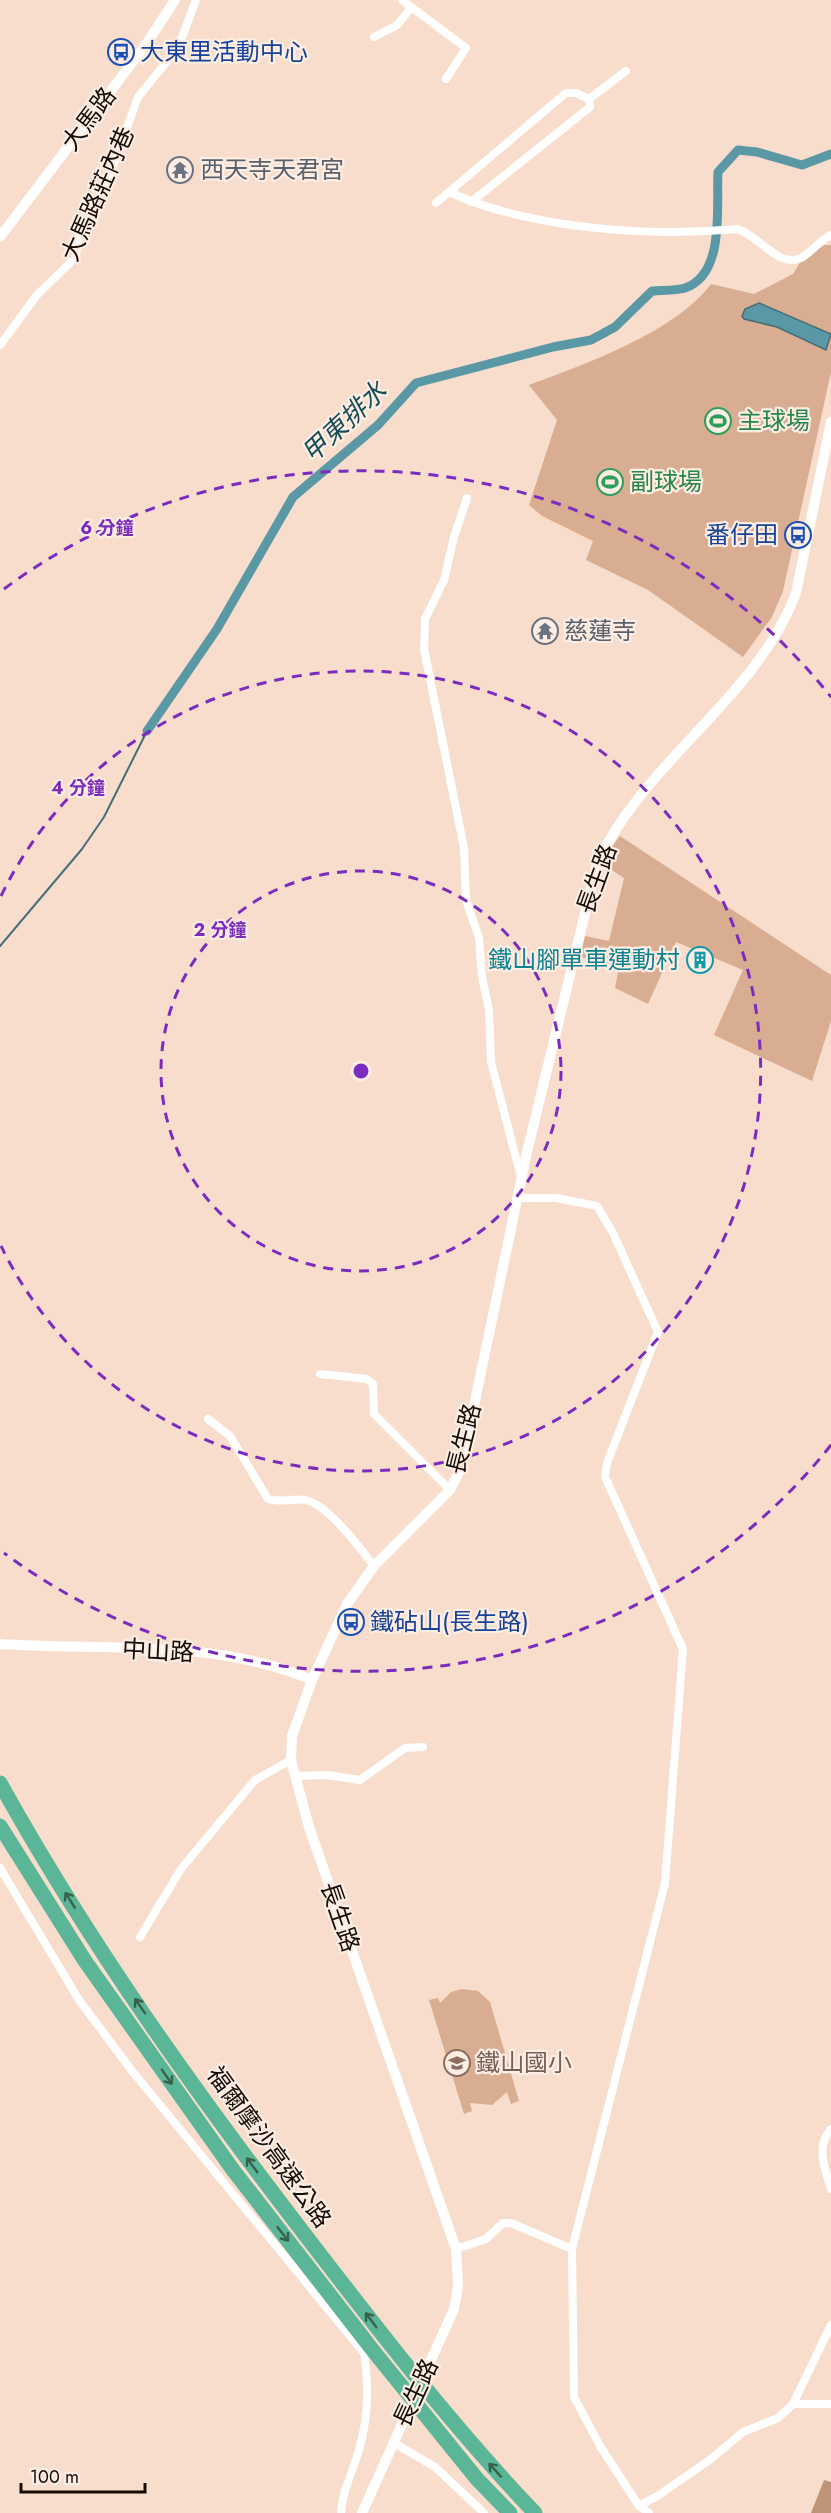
<svg xmlns="http://www.w3.org/2000/svg" width="831" height="2513" viewBox="0 0 831 2513" font-family="Jost,'Noto Sans TC',sans-serif">
<style>
.green{fill:#d9ad91}
.forest{fill:#bf9376}
.water{fill:#5a98a5;stroke:#456e76;stroke-width:1.5}
.lines{fill:none;stroke-linecap:round;stroke-linejoin:round}
.stream{stroke:#456e76;stroke-width:2}
.canal{stroke:#5a98a5;stroke-width:9}
.minor{stroke:#fff;stroke-width:8}
.tertiary{stroke:#fff;stroke-width:10}
.motorway{stroke:#5ab696;stroke-width:15}
.oneway{stroke:#37614e}
.ring{fill:none;stroke:#7b2cbf;stroke-width:3;stroke-dasharray:10 8}
.labels{text-anchor:middle;stroke-width:4.5;stroke-linejoin:round;paint-order:stroke}
.transit-label{font-size:24px;fill:#164399;stroke:#fdede3;text-anchor:start}
.street-label{font-size:24px;fill:#140c07;stroke:#fdede3}
.worship-label{font-size:24px;fill:#5b616d;stroke:#fdede3;text-anchor:start}
.leisure-label{font-size:24px;fill:#27864d;stroke:#fdede3;text-anchor:start}
.culture-label{font-size:24px;fill:#0d838f;stroke:#fdede3;text-anchor:end}
.education-label{font-size:24px;fill:#785e54;stroke:#fdede3;text-anchor:start}
.water-label{font-size:26px;font-style:italic;fill:#154c56;stroke:#fdede3}
.centre{fill:#7b2cbf;stroke:#fdede3;stroke-width:3}
.ring-label{font-size:18px;text-anchor:middle;font-weight:bold;fill:#7b2cbf;stroke:#fdede3;stroke-width:4.5;stroke-linejoin:round;paint-order:stroke}
</style>
<rect width="100%" height="100%" fill="#f8ddcc"/>
<path class="green" d="M824,245H831V372L783,591L772,617L743,657L648,590L586,560L593,541L542,516L529,505L557,420L529,385C585,364 674,333 711,284L754,294L793,274L801,261Z
M620,836L831,975V1021L812,1081L714,1035L743,970L676,942L648,1004L615,988L619,966L580,957L585,936L609,941L624,878L606,866L605,856Z
M462,1989L478,1991L490,2002L519,2101L511,2104L507,2092L492,2105L470,2103L472,2111L464,2114L429,2000L438,1998L440,2003L451,1992Z"/>
<path class="forest" d="M824,2480L831,2482V2513H811Z"/>
<path class="water" d="M759,303L831,334L826,350L777,327L744,319L742,316L745,309Z"/>
<g class="lines">
<path class="stream" d="M0,946L82,849L104,817L147,731"/>
<path class="canal" d="M147,731L217,629L293,497L378,425L416,383L553,347L591,340L615,327L652,291C661,290 675,291 685,288C726,274 716,205 718,172L738,150L757,152L802,165L831,154"/>
<path class="minor" d="M402,0L466,48L446,79
M374,37L397,25L411,8
M449,192L566,93H576L589,99L626,71
M471,202L590,107L589,99
M436,203L449,192C530,229 648,237 737,229C758,234 778,269 801,258C812,252 820,240 831,235
M0,345L37,295L75,258L81,233L111,172L138,97L178,48L196,0
M467,498L454,537L444,580L425,619L424,649L464,848L466,900L479,938L482,977L489,1010L491,1062L521,1177
M518,1198H556L597,1206L613,1233L658,1332L607,1463L605,1477L683,1649L665,1883L572,2249L574,2397L600,2446L639,2506L649,2513
M320,1374L367,1379L373,1384L374,1414L450,1490
M208,1419L230,1436L268,1499C283,1504 295,1496 309,1501C330,1508 360,1548 374,1566
M297,1776L327,1775L360,1780L405,1748L423,1747
M0,1868L79,2000L132,2071L364,2353C369,2385 368,2419 359,2450C353,2471 342,2491 341,2513
M140,1937L181,1869L255,1780L291,1760
M831,2129C815,2147 825,2169 831,2189
M456,2249L486,2239L503,2223H511L572,2249
M793,2404L831,2325
M394,2443L435,2467L484,2513
M639,2506L659,2495L711,2459L743,2432L778,2418L793,2404H831"/>
<path class="tertiary" d="M0,237L147,43L175,0
M0,1644C102,1651 215,1638 312,1680
M362,2513L454,2309L458,2286L456,2249L309,1827L291,1760L292,1736L312,1680L347,1604L374,1566L450,1490L461,1468L527,1152L597,864C644,761 756,699 796,593L831,422"/>
<path class="motorway" d="M0,1783C88,1942 195,2092 306,2236C379,2331 452,2426 535,2513
M0,1826L85,1961L233,2170L375,2353L477,2479L510,2513"/>
</g>
<defs><path id="oneway-shaft" d="M-6 0H5M1.5-3L5.5 0L1.5 3" fill="none" stroke-width="1.6" stroke-linecap="round" stroke-linejoin="round" transform="scale(1.5)"/></defs>
<g class="oneway">
<use href="#oneway-shaft" transform="translate(70 1900) rotate(-122)"/>
<use href="#oneway-shaft" transform="translate(140 2006) rotate(-125)"/>
<use href="#oneway-shaft" transform="translate(167 2077) rotate(55)"/>
<use href="#oneway-shaft" transform="translate(252 2165) rotate(-126)"/>
<use href="#oneway-shaft" transform="translate(283 2234) rotate(52)"/>
<use href="#oneway-shaft" transform="translate(371 2320) rotate(-127)"/>
<use href="#oneway-shaft" transform="translate(495 2470) rotate(-132)"/>
</g>
<g class="ring">
<circle cx="361" cy="1071" r="200"/>
<path d="M1 896A400 400 0 1 1 1 1246"/>
<path d="M831 1445A600 600 0 0 1 4 1553M4 589A600 600 0 0 1 831 697"/>
</g>
<defs>
<symbol id="bus-ring" viewBox="-11 -11 22 22"><circle r="9.5" fill="#fdede3" stroke="#1a4fb4" stroke-width="1.5"/><path d="M-5-6H5V4H4V6H2V4H-2V6H-4V4H-5ZM-3.5-4V0h7V-4ZM-3.5 1.2v1.5H-2V1.2ZM2 1.2v1.5H3.5V1.2Z" fill="#1a4fb4"/></symbol>
<symbol id="temple-ring" viewBox="-11 -11 22 22"><circle r="9.5" fill="#fdede3" stroke="#6b7280" stroke-width="1.5"/><path d="M0-6L5-2H3V0L6.5 2.5H4V6H1.5V3h-3V6H-4V2.5H-6.5L-3 0V-2H-5Z" fill="#6b7280"/></symbol>
<symbol id="stadium-ring" viewBox="-11 -11 22 22"><circle r="9.5" fill="#fdede3" stroke="#2e9e5b" stroke-width="1.5"/><path d="M0-5a6.5 5 0 1 0 0 10a6.5 5 0 1 0 0-10ZM-3.5-1.8h7v3.6h-7Z" fill="#2e9e5b"/></symbol>
<symbol id="building-ring" viewBox="-11 -11 22 22"><circle r="9.5" fill="#fdede3" stroke="#0f9aa8" stroke-width="1.5"/><path d="M-4-6H4V6H1V3H-1V6H-4ZM-2.5-4.3h1.7v1.8h-1.7ZM.8-4.3h1.7v1.8H.8ZM-2.5-1h1.7V.8h-1.7ZM.8-1h1.7V.8H.8Z" fill="#0f9aa8"/></symbol>
<symbol id="school-ring" viewBox="-11 -11 22 22"><circle r="9.5" fill="#fdede3" stroke="#8d6e63" stroke-width="1.5"/><path d="M0-5L7-2L0 1L-7-2ZM-4 1L0 2.5L4 1V4Q0 6-4 4Z" fill="#8d6e63"/></symbol>
</defs>
<g fill-rule="evenodd">
<use href="#bus-ring" x="106" y="37" width="30" height="30"/>
<use href="#temple-ring" x="165" y="155" width="30" height="30"/>
<use href="#stadium-ring" x="703" y="406" width="30" height="30"/>
<use href="#stadium-ring" x="595" y="467" width="30" height="30"/>
<use href="#bus-ring" x="783" y="520" width="30" height="30"/>
<use href="#temple-ring" x="530" y="616" width="30" height="30"/>
<use href="#building-ring" x="685" y="945" width="30" height="30"/>
<use href="#bus-ring" x="336" y="1607" width="30" height="30"/>
<use href="#school-ring" x="442" y="2048" width="30" height="30"/>
</g>
<g class="labels">
<g class="transit-label">
<text x="140" y="60">大東里活動中心</text>
<text x="778" y="543" text-anchor="end">番仔田</text>
<text x="370" y="1630">鐵砧山(長生路)</text>
</g>
<g class="street-label">
<text transform="translate(89 119) rotate(-53)" y="8">大馬路</text>
<text transform="translate(98 194) rotate(-66)" y="8">大馬路莊內巷</text>
<text transform="translate(597 879) rotate(-70)" y="8">長生路</text>
<text transform="translate(464 1439) rotate(-76)" y="8">長生路</text>
<text transform="translate(158 1651) rotate(3)" y="8">中山路</text>
<text transform="translate(340 1917) rotate(71)" y="8">長生路</text>
<text transform="translate(269 2147) rotate(54)" y="8">福爾摩沙高速公路</text>
<text transform="translate(416 2393) rotate(-65)" y="8">長生路</text>
</g>
<g class="worship-label">
<text x="200" y="178">西天寺天君宮</text>
<text x="564" y="639">慈蓮寺</text>
</g>
<g class="leisure-label">
<text x="738" y="429">主球場</text>
<text x="630" y="490">副球場</text>
</g>
<g class="culture-label">
<text x="680" y="968">鐵山腳單車運動村</text>
</g>
<g class="education-label">
<text x="476" y="2071">鐵山國小</text>
</g>
<g class="water-label">
<text transform="translate(344 422) rotate(-43)" y="9">甲東排水</text>
</g>
</g>
<circle cx="361" cy="1071" r="9" class="centre"/>
<g class="ring-label">
<text x="107" y="534">6 分鐘</text>
<text x="78" y="794">4 分鐘</text>
<text x="220" y="936">2 分鐘</text>
</g>
<path d="M21 2483v9h124v-9" fill="none" stroke="#140c07" stroke-width="3"/>
<text x="30" y="2483" font-size="18" fill="#140c07" stroke="#fdede3" stroke-width="4.5" paint-order="stroke">100 m</text>
</svg>
